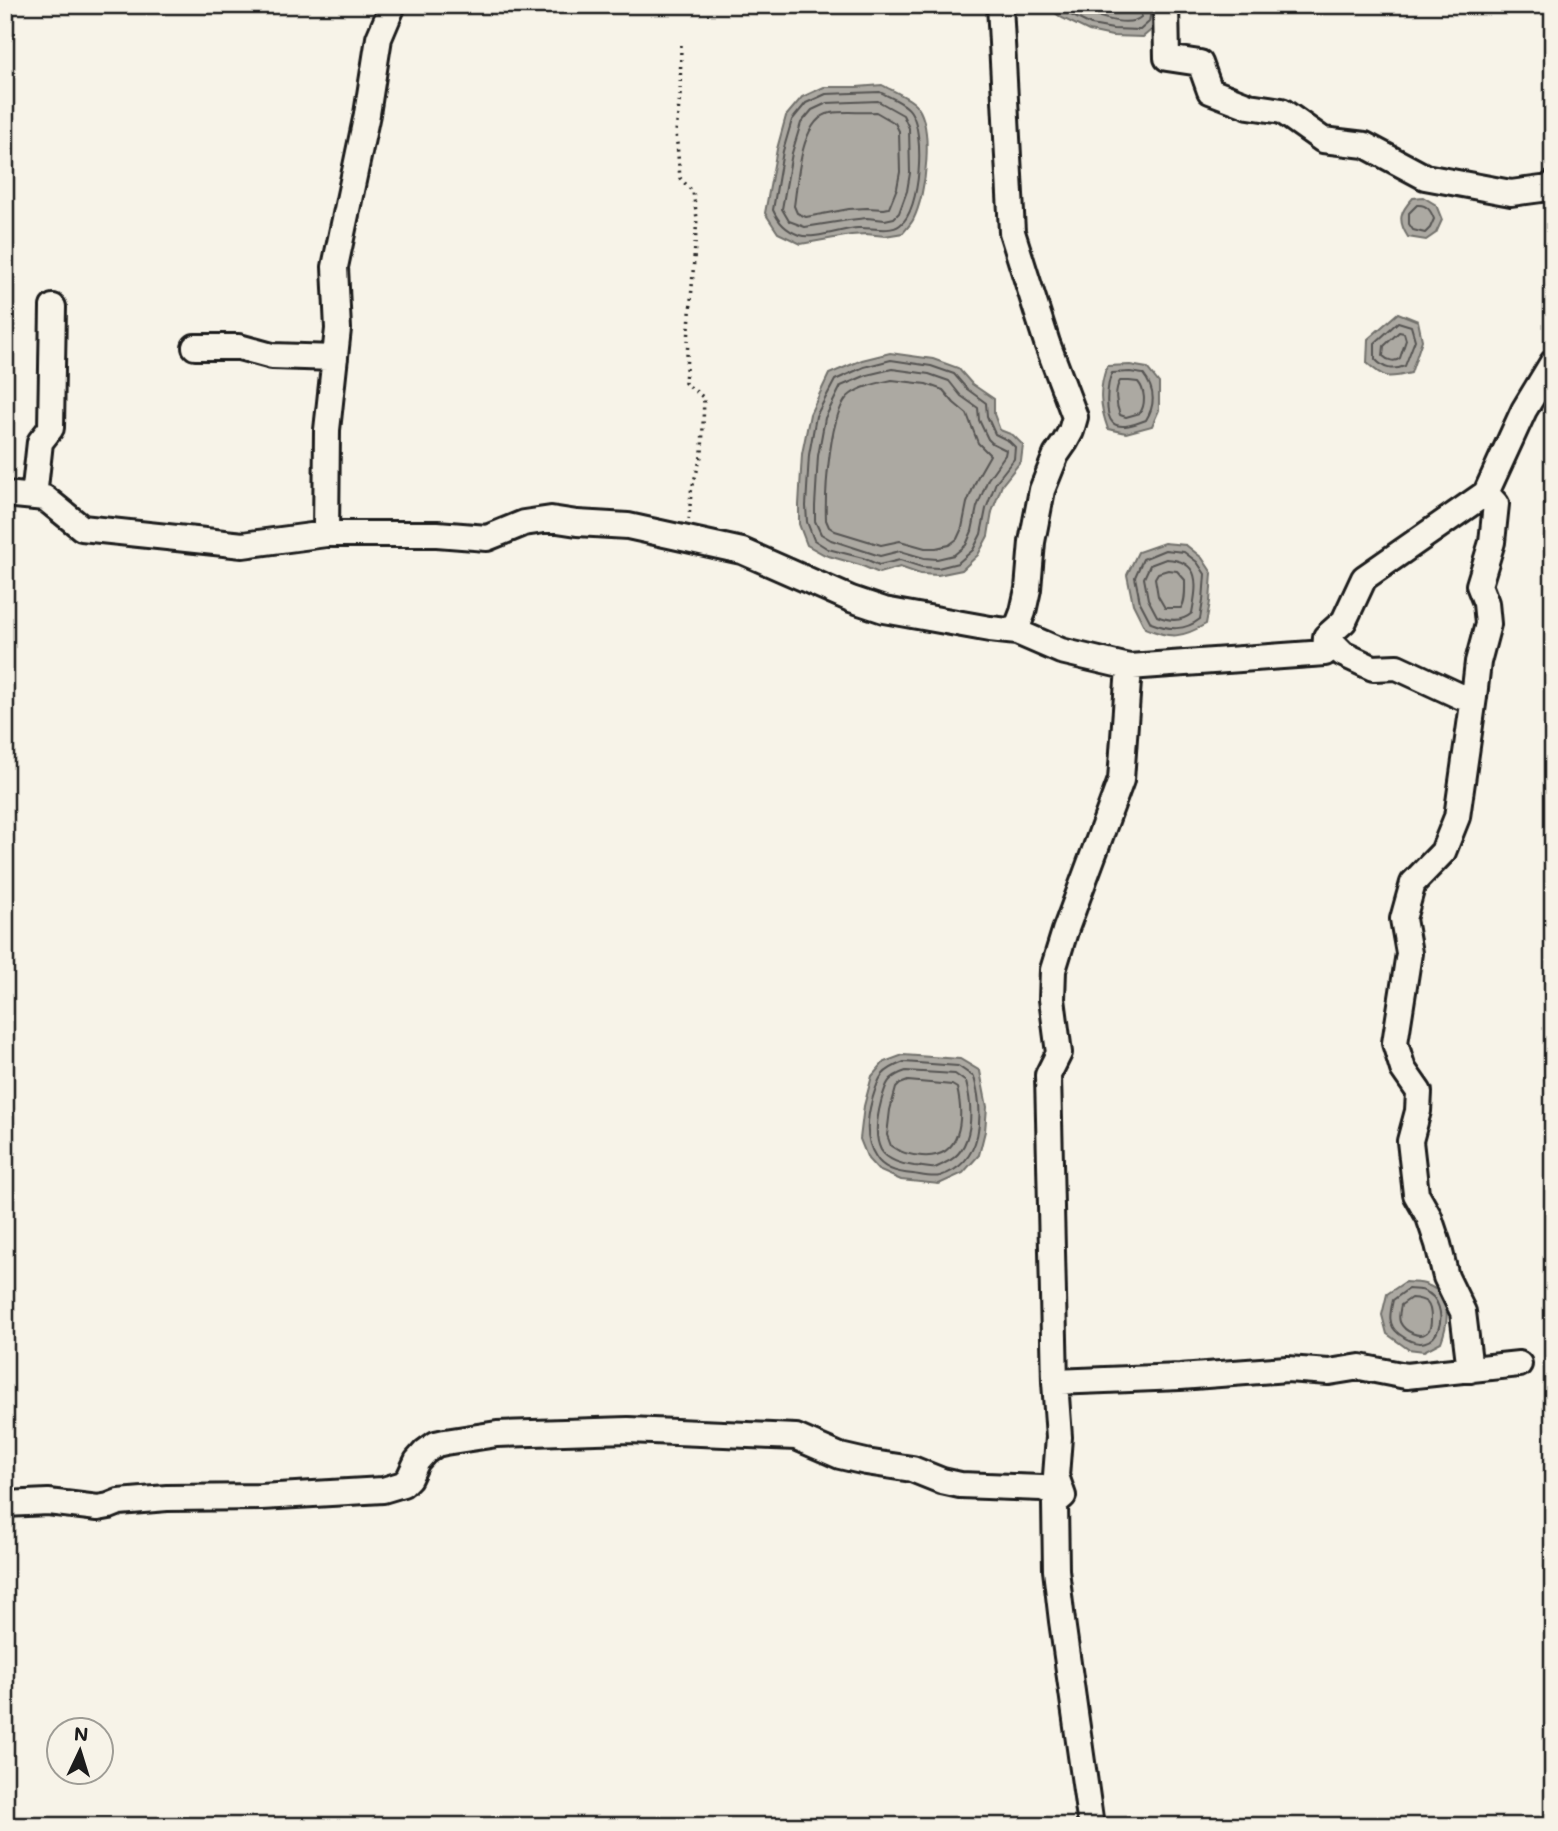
<svg xmlns="http://www.w3.org/2000/svg" width="1558" height="1831" viewBox="0 0 1558 1831" font-family="Mali,sans-serif">
<style>
.water{fill:#aca9a2;stroke:#72716c;stroke-width:2}
.lines{fill:none;stroke-linecap:round;stroke-linejoin:round}
.shore{stroke:#565452;stroke-width:2}
.minor-casing{stroke:#1c1c1c;stroke-width:30}
.path{stroke:#1c1c1c;stroke-width:3.5;stroke-dasharray:2 5;stroke-linecap:butt}
.minor{stroke:#f7f3e8;stroke-width:24}
</style>
<rect width="100%" height="100%" fill="#f7f3e8"/>
<filter id="ink" filterUnits="userSpaceOnUse"><feTurbulence type="fractalNoise" baseFrequency=".0143" numOctaves="2"/><feDisplacementMap in="SourceGraphic" scale="14" xChannelSelector="R" yChannelSelector="G"/><feConvolveMatrix kernelMatrix="1 2 1 2 8 2 1 2 1" color-interpolation-filters="sRGB"/></filter>
<g filter="url(#ink)">
<path class="water" d="M1046,5H1159L1156,26L1143,37L1112,36L1089,31L1062,18L1047,7Z
M882,85C891,90 908,97 915,104C935,124 926,196 913,220C911,224 906,229 903,233L885,236L866,234L851,235L801,244L778,233L765,213L777,149L786,116L802,97L824,87H857Z
M1423,197L1436,205L1442,220L1436,233L1426,240L1408,237C1397,220 1400,212 1413,198Z
M1398,313L1418,321L1422,340L1411,373C1387,379 1385,379 1367,363L1368,339Z
M890,353L933,359L958,368L972,384L994,399V414L1000,430L1013,435L1023,445L1021,461L1002,485L992,512L988,536L978,555L962,570L938,575L920,574L900,567L879,573L860,565L825,555L807,545L799,524V505L802,454L810,414L829,374L862,360Z
M1130,365L1147,368L1159,383V410L1152,426L1126,433L1108,429C1100,407 1098,390 1107,366Z
M1164,543L1186,545L1202,558L1212,573L1210,602L1206,624C1182,638 1171,639 1145,628L1133,604L1127,575L1138,552Z
M903,1055L960,1059L980,1071L987,1107L985,1131L979,1155L963,1173L939,1184L901,1180L878,1170L868,1159L860,1139L864,1106L872,1076L884,1062Z
M1405,1282C1412,1283 1421,1282 1427,1285C1452,1294 1449,1321 1441,1342L1424,1351L1408,1349L1387,1334L1382,1315L1387,1294Z"/>
<g class="lines">
<path class="shore" d="M1056,5L1065,12L1091,25L1113,29L1140,30L1149,22L1152,5
M1071,5C1087,13 1126,30 1141,17L1143,5
M880,92C889,97 906,103 911,112C925,133 921,210 900,225C890,233 870,227 858,228C842,229 813,240 799,235C786,230 779,223 773,210L783,151L792,120L806,103L826,94Z
M878,101L903,115L909,128L910,173L907,191L899,213L894,218L885,220L867,218L849,220L805,227L789,221L782,209L792,153L801,123L812,110L827,103Z
M876,112L895,123L899,131L900,172L897,188L889,208L884,209L867,208L849,209L806,217L797,213L794,206C798,181 800,118 831,113C844,111 862,113 876,112Z
M1417,205C1427,204 1431,211 1434,219L1430,228L1425,233L1413,230L1409,224V213Z
M1398,322L1411,326L1415,340L1405,366C1392,371 1384,369 1375,359V343Z
M1399,332L1404,333L1406,340L1400,358C1395,363 1387,360 1383,356L1384,346Z
M891,360L931,366L954,374L967,389L986,403L987,416L995,434L1009,441L1015,447L1014,459L996,482L986,509L981,534L973,550L958,563L938,568L922,567L900,560L879,565L863,558L828,549L814,540L807,522L806,506L809,455L816,416L835,380L864,367Z
M892,369L929,374L949,381L961,396L978,408L979,420L988,439L992,443L1006,450L1005,455L988,479L977,507L972,531L966,545L954,555L937,559L924,558L900,551L880,556L831,540L821,534L815,521V506L818,456L825,418L841,386L867,375Z
M1130,372L1143,374C1155,389 1156,404 1146,420C1138,423 1121,430 1113,423C1104,415 1107,383 1112,373Z
M892,380L926,384L943,390L954,403L967,414L978,443L990,455L978,476L967,503L962,528L957,539L949,545L936,548H925L900,541L881,545L835,531L829,527L826,520C825,494 829,408 851,394C862,386 879,383 892,380Z
M1129,381L1138,382C1145,390 1146,404 1140,413L1126,417L1120,415C1116,405 1114,390 1120,381Z
M1165,550L1184,552L1197,562L1205,574L1203,601L1200,619C1185,631 1169,630 1151,623L1140,602L1135,577L1143,559Z
M1166,559C1202,561 1197,585 1192,613C1182,622 1169,621 1157,616L1148,599L1144,578L1150,565Z
M1168,570L1177,571L1185,580C1185,589 1186,601 1181,608H1165L1158,596L1155,578L1158,573Z
M904,1062L958,1066L974,1077C984,1113 984,1163 940,1176C932,1178 921,1175 913,1174C900,1173 883,1169 876,1157C865,1141 867,1118 872,1100C879,1077 880,1071 904,1062Z
M906,1071L955,1074L966,1082C973,1109 975,1150 945,1163C944,1164 937,1167 935,1168C929,1169 920,1166 914,1166C903,1165 887,1160 881,1150C874,1136 877,1117 881,1102C886,1084 887,1077 906,1071Z
M908,1081L952,1085L957,1088C964,1118 962,1159 922,1156C910,1155 900,1153 891,1146L887,1135L890,1110L896,1088L900,1084Z
M1408,1289C1413,1290 1420,1289 1424,1291C1454,1302 1441,1366 1399,1334C1387,1325 1390,1313 1393,1300Z
M1411,1298C1427,1299 1431,1303 1431,1319C1431,1323 1431,1327 1429,1330C1421,1341 1404,1331 1400,1322C1398,1316 1400,1311 1401,1305Z"/>
<defs>
<path id="minor" d="M1000,5L1012,232L1047,343L1075,417L1071,431L1065,442L1056,455L1042,490L1032,542L1028,589L1023,612L1018,625L1017,632
M1166,5L1167,58L1200,63L1210,91L1249,106L1282,111L1323,140L1365,145L1425,177L1511,193L1549,188L1553,184
M195,347H239L272,356L335,358
M5,494L45,498L82,528L243,545L326,534H437L487,538L524,523L551,519L577,523L628,526L742,551L851,599L884,610L990,629L1017,632L1061,651L1129,667L1325,653L1326,637L1344,621L1364,578L1486,493L1524,410L1553,362
M34,497L40,442L51,428L53,307
M326,534L327,430L338,329L335,267L367,114L379,38L393,5
M1326,637L1343,654L1373,668L1397,667L1462,697H1474L1478,662L1488,624L1486,603L1479,585L1492,542L1496,504L1486,493
M1470,1370L1463,1312L1446,1277L1438,1244L1429,1217L1416,1194L1410,1141L1418,1111L1419,1092L1403,1069L1395,1043L1409,953L1403,919L1413,883L1443,852L1457,817L1474,697
M1055,1382L1180,1377L1287,1369L1329,1372L1360,1367L1406,1376L1519,1364
M5,1504L48,1502L98,1508L109,1506L119,1502L167,1498L261,1497L383,1490L403,1484L409,1478L417,1461L425,1452L436,1444L445,1442L497,1434L628,1430L796,1437L840,1456L866,1462L912,1469L942,1481L960,1485L1042,1488L1063,1496
M1091,1826L1062,1621L1056,1570L1055,1503L1063,1496L1056,1476L1059,1437L1055,1382L1048,1075L1059,1053L1052,999L1053,970L1065,931L1121,780L1129,667"/>
</defs>
<use href="#minor" class="minor-casing"/>
<path class="path" d="M681,45L680,95L676,132L680,178L693,192L697,218L685,383L704,398L702,453L691,492L689,519"/>
<use href="#minor" class="minor"/>
</g>
</g>
<rect width="1558" height="1831" fill="none" stroke="#f7f3e8" stroke-width="28"/>
<rect x="14" y="14" width="1530" height="1803" fill="none" stroke="#1c1c1c" stroke-width="2.5" filter="url(#ink)"/>
<g transform="translate(80 1751) rotate(4)"><circle r="33" fill="#f7f3e8" stroke="#9f9d96" stroke-width="2"/>
<path d="M0-5L12 26L0 18L-12 26Z" fill="#1c1c1c"/>
<text y="-10" font-size="19" font-weight="bold" text-anchor="middle" fill="#1c1c1c">N</text>
</g>
</svg>
